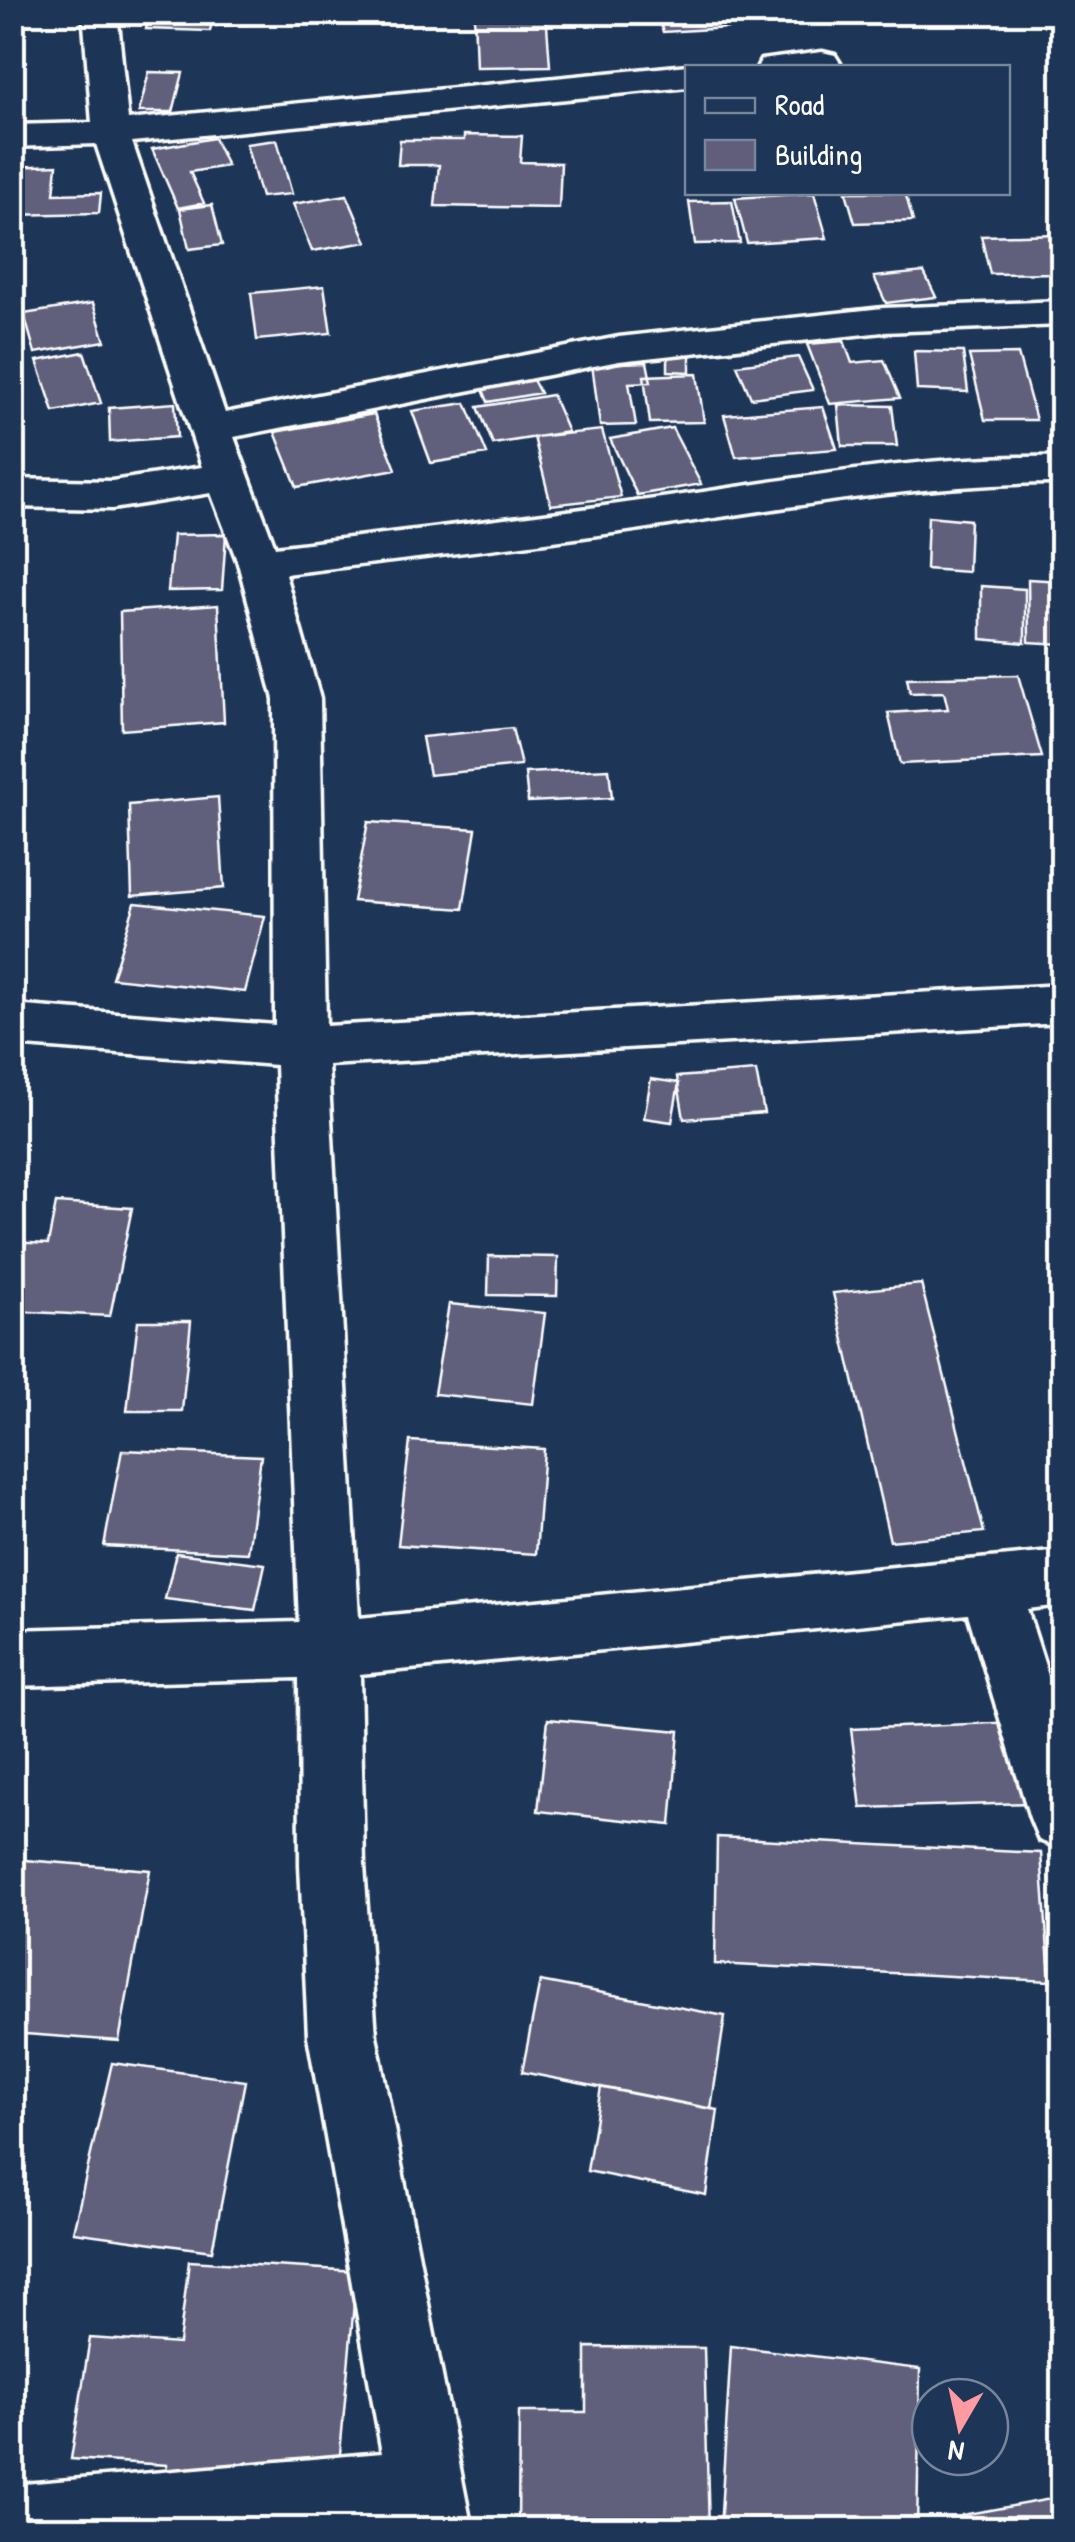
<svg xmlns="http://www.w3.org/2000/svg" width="1075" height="2542" viewBox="0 0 1075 2542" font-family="'Patrick Hand',sans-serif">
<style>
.building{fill:#615e7b;stroke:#fff;stroke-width:2.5}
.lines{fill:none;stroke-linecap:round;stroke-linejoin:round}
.minor-casing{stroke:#fff;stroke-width:7}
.minor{fill:#1d3557;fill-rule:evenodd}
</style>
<rect width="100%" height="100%" fill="#1d3557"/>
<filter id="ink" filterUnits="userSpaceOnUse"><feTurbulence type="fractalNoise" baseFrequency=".01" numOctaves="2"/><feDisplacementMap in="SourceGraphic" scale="20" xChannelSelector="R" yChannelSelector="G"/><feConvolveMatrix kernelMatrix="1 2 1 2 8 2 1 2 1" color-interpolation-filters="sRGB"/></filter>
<g filter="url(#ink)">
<path class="building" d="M150,12H214L210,31L146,29Z
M150,12H214L210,31L146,29Z
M215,12H264V23L216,26Z
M215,12H264V23L216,26Z
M546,12L550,66L476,67L474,13Z
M657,12H722L727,28L663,32Z
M657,12H722L727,28L663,32Z
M149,72L183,73L173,112H139Z
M149,72L183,73L173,112H139Z
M464,135L522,136L520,162L561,163L559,208L435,206L439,165H398L400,140H464Z
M214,138L227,166L190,172L204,203L178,208L152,149Z
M277,140L292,194L261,197L246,144Z
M277,140L292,194L261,197L246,144Z
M57,165L54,194L101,193L99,213L12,215V167Z
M57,165L54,194L101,193L99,213L12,215V167Z
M846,192H905L913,221L855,223Z
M846,192H905L913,221L855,223Z
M814,193L827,238L747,243L735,198Z
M347,195L367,242L312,251L293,204Z
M732,201L740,243L695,244L689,202Z
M732,201L740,243L695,244L689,202Z
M212,205L222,245L189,249L180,209Z
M212,205L222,245L189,249L180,209Z
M1058,234L1062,273L990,274L981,236Z
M924,272L936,297L886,303L874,277Z
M924,272L936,297L886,303L874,277Z
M324,286L331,333L257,340L251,293Z
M324,286L331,333L257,340L251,293Z
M93,303L105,341L35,353L24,314Z
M1058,324H1062V371L1052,370Z
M844,341L852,363L884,360L900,398L830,404L807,344Z
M844,341L852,363L884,360L900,398L830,404L807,344Z
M668,351L690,352V372L668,371Z
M668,351L690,352V372L668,371Z
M914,351L963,352L968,392L917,390Z
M914,351L963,352L968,392L917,390Z
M84,352L101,403L54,412L37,361Z
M1018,354L1036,420H985L969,355Z
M1018,354L1036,420H985L969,355Z
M798,357L813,390L751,398L737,365Z
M798,357L813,390L751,398L737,365Z
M647,362L651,382L629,383L636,425L600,426L592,364Z
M697,374L704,422L650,423L644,376Z
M532,378L540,393L488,402L482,387Z
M532,378L540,393L488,402L482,387Z
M552,395L568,432L493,444L478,407Z
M552,395L568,432L493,444L478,407Z
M175,403L177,437L110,442L109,408Z
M175,403L177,437L110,442L109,408Z
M466,403L487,454L431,463L412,411Z
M466,403L487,454L431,463L412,411Z
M838,405L892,406L897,446H842Z
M823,407L837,449L736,457L724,415Z
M374,414L396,469L297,487L275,432Z
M374,414L396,469L297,487L275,432Z
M672,428L701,484L637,495L610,439Z
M602,430L621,497L551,505L534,437Z
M928,516L970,520L968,572L926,569Z
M226,534L222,590L168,591L173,535Z
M226,534L222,590L168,591L173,535Z
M1028,579L1062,581V644L1029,642Z
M981,586L1025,589V643L981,639Z
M218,605L224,722L122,730L120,612Z
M1018,675L1042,757L900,764L888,713L948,709L944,692L910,693L907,678Z
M512,728L521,766L429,775L422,737Z
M609,769L612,798L528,802L525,773Z
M218,797L224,888L132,896L129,805Z
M218,797L224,888L132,896L129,805Z
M368,822L476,829L463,909L353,901Z
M135,903L265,916L245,992L112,978Z
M756,1071L764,1113L684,1119L677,1077Z
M756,1071L764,1113L684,1119L677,1077Z
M651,1079L679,1083L672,1122L644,1118Z
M56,1203L132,1208L110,1316L12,1311V1242L48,1244Z
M489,1256L558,1257L557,1296L488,1295Z
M921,1284L984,1532L890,1541L833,1293Z
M921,1284L984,1532L890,1541L833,1293Z
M449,1304L545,1313L533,1404L434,1394Z
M449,1304L545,1313L533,1404L434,1394Z
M138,1321H191L182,1411H127Z
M410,1441L544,1449L536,1554L398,1545Z
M122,1450L261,1456L248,1553L104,1546Z
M176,1553L265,1564L255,1610L165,1599Z
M548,1719L679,1731L671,1825L538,1811Z
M548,1719L679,1731L671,1825L538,1811Z
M1018,1722L1031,1803L861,1808L851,1729Z
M1018,1722L1031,1803L861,1808L851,1729Z
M717,1837L1041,1853L1050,1981L715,1964Z
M12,1859L150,1870L119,2041L12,2033Z
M540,1981L725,2016L711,2109L522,2072Z
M540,1981L725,2016L711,2109L522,2072Z
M112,2063L245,2081L212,2251L73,2232Z
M112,2063L245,2081L212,2251L73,2232Z
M601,2087L718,2110L706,2195L587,2171Z
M601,2087L718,2110L706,2195L587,2171Z
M189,2261L357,2271L337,2486L165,2474L167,2465L71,2459L90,2338L179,2344Z
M189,2261L357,2271L337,2486L165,2474L167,2465L71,2459L90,2338L179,2344Z
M731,2346L920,2369L917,2530H720Z
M586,2347L704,2348L709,2530H518L519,2412H586Z
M586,2347L704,2348L709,2530H518L519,2412H586Z
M1062,2497V2530H965L962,2515Z"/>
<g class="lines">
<defs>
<path id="minor" d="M83,12H117L128,120L688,65L697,68H688V87L132,142L225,413L619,337L883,308L1062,301V325L883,332L619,361L234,437L275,547C406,531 538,516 669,497C800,478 930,454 1062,457V483C929,483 800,505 669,525C542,544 413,558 285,574L320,699L326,1026L1062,985V1023L328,1065L359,1618L1062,1551V1605L1027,1609L1062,1720V1849L1039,1840L1030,1818L968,1614L360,1674L364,1865L376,2036L472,2530H396V2526L358,2530H12V2485L382,2453L308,2036L300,1865L299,1678L12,1686V1630L299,1622L276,1065L12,1045V1005L275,1025L274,699L238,563L211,493L112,509L12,507V479L112,481L202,467L96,144L12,147V125L92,123Z
M822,52L835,55L840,63L837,68H757L761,60Z"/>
</defs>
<use href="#minor" class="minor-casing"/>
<use href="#minor" class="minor"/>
</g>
</g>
<rect width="1075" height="2542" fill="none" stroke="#1d3557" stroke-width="50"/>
<rect x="25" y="25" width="1025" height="2492" fill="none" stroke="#fff" stroke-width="4" filter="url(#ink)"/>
<rect x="685" y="65" width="325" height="130" fill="#1d3557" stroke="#77869a" stroke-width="2.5"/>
<rect x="705" y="98" width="50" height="15" fill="#1d3557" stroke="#77869a" stroke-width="2.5"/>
<text x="775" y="115" font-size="30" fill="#ffffff">Road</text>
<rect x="705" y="140" width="50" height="30" fill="#615e7b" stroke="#77869a" stroke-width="2.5"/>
<text x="775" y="165" font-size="30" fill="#ffffff">Building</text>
<g transform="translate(960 2427) rotate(189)"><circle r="48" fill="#1d3557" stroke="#77869a" stroke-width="2.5"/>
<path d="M0-8L18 38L0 25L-18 38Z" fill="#ff9aa2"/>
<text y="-15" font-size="28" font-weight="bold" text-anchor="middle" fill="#ffffff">N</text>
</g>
</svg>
